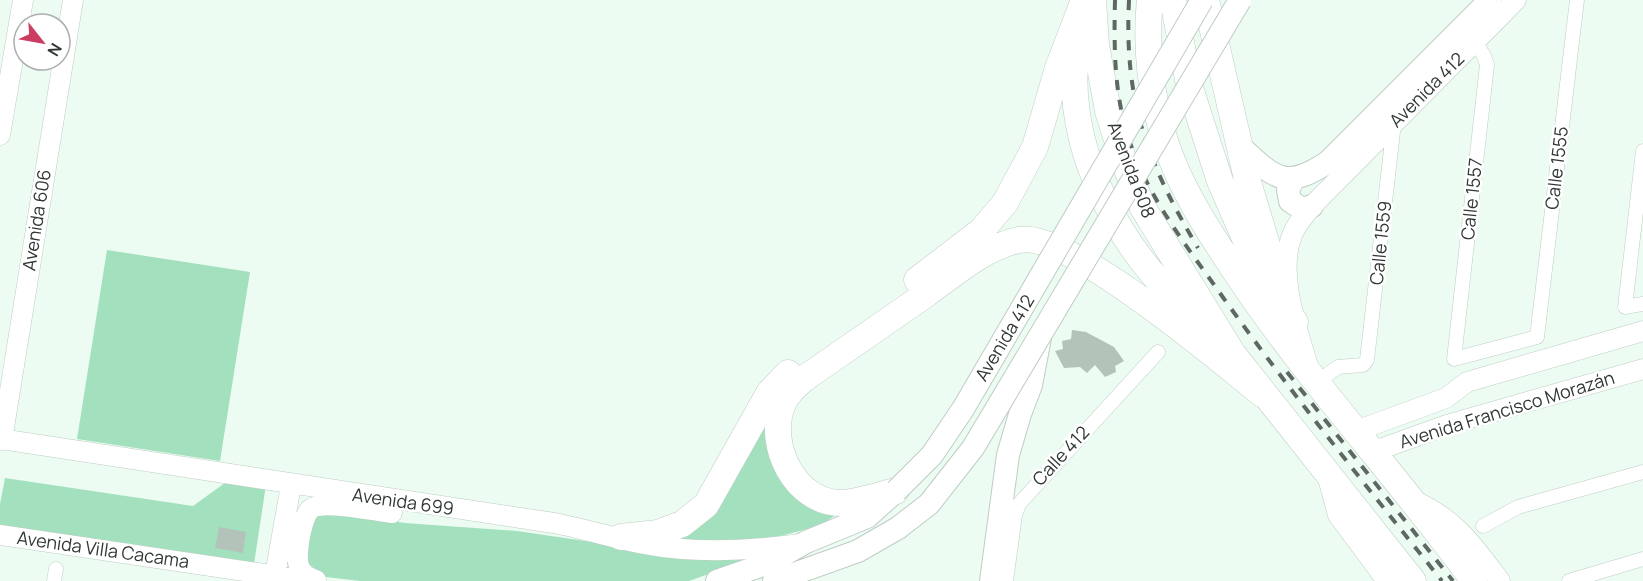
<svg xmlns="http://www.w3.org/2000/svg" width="1643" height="581" viewBox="0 0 1643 581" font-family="Manrope,sans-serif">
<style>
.green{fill:#a3e1be}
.building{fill:#b3c3ba}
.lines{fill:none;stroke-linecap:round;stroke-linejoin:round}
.street-casing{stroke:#becdc4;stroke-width:15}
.secondary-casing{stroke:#becdc4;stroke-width:21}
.primary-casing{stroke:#becdc4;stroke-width:24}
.highway-casing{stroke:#becdc4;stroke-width:27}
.street{stroke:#fff;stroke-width:14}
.secondary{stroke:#fff;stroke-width:20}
.primary{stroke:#fff;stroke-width:22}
.highway{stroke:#fff;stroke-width:26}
.rail{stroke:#5f6763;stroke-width:4;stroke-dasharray:10 10;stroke-linecap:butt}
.primary-bridge-casing{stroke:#becdc4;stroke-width:24;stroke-linecap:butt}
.primary-bridge{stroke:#fff;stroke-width:22}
.labels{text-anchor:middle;stroke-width:5;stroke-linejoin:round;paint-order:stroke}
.street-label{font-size:18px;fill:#313734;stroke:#fff}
</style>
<rect width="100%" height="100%" fill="#ecfcf2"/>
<path class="green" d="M107,250L250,272L220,461L77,439Z
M765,413C774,469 777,505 842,511L819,526L746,545L663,539Z
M5,478L193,506L229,480L266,485L254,564L0,527V504Z
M323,511L405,523L517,531L660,552L762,555L689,581H360L309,575L301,557L306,521Z"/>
<path class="building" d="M1072,330L1086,332L1114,347L1124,361L1115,366L1116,372L1105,377L1095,365L1087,373L1080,367L1064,368L1055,351L1063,349L1062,341L1071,339Z
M219,527L246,532L243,553L215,548Z"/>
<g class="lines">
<defs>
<path id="street" d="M1475,42L1484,56L1487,65L1454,359L1537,337L1577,0
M1643,151L1625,307L1643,304
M1316,383L1338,367L1363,365L1367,360L1394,123
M1483,526L1518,507L1643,472
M54,581L56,569
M1006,581L1015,515L1019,504L1158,352
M1569,581L1643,559"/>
<path id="secondary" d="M0,135L23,0
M1308,366C1297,328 1276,271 1293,233C1297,223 1305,215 1312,206L1516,0
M1356,431L1446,398L1467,382L1643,331
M0,439L554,523C584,529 614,538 644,544C696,554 749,551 801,544
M2,440L73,0
M1372,452L1450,424L1643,369
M1327,474L1338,515L1387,581
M1412,500C1455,518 1473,545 1500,581
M0,535L312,581
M275,575L291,485
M316,580C309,578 301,573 299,566C295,555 302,513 312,508C326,500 374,511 392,513"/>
<path id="primary" d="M1241,147C1275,179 1286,190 1328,162L1490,0
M1293,180L1288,190L1290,201L1302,209L1312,206
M717,581L769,563L806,542L867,517L896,491
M774,581L858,551L898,528
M991,581L1008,455L1020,414L1031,385L1040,338"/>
<path id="highway" d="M1093,0L1096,45L1108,111L1124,162L1143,208L1233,354L1413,581
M1150,0C1145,46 1151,99 1166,144C1181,189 1209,232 1235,271C1307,380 1397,475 1474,581
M1173,0L1189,85L1220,181L1257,266L1295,322
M1206,0L1247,179L1270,255L1279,274
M1078,38C1059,146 1121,256 1201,322
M917,280L981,231L1005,203L1035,147L1058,68L1084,0
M896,491C879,495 859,502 841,503C795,503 767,445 782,406C786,394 796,386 805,378C845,350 885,323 925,295C953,275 984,247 1019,240C1067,230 1221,361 1262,394
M621,537L658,533L682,524L706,505L769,393L788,373"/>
</defs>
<use href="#street" class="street-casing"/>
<use href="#secondary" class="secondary-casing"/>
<use href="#primary" class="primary-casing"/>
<use href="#highway" class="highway-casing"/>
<use href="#street" class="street"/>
<use href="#secondary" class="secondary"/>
<use href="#primary" class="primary"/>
<use href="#highway" class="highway"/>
<path class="rail" d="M1115,0C1114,41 1114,83 1124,122C1140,188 1184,242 1222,296C1292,394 1367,487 1442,581
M1129,0C1124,102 1147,162 1198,248
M1287,372L1453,581"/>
<defs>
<path id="primary-bridge" d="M896,491L932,455L963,409L1202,0
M898,528L929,504L973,448L1240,0"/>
</defs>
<use href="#primary-bridge" class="primary-bridge-casing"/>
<use href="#primary-bridge" class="primary-bridge"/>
</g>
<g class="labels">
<g class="street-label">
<text transform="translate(1427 90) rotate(-45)" y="6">Avenida 412</text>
<text transform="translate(1557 168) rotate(-83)" y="6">Calle 1555</text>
<text transform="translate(1131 170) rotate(69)" y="6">Avenida 608</text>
<text transform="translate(1472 199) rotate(-84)" y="6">Calle 1557</text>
<text transform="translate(37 220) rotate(-81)" y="6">Avenida 606</text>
<text transform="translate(1381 243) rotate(-84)" y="6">Calle 1559</text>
<text transform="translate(1005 338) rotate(-59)" y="6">Avenida 412</text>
<text transform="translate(1507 410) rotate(-17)" y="6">Avenida Francisco Morazán</text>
<text transform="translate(1061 456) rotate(-47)" y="6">Calle 412</text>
<text transform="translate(403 502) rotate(8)" y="6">Avenida 699</text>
<text transform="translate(103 550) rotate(8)" y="6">Avenida Villa Cacama</text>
</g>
</g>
<g transform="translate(42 42) rotate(121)"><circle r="28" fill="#ffffff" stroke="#adafae" stroke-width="1.5"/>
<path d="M0-4.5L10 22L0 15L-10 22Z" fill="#cc3d62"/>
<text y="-9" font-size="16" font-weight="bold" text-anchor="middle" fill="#313734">N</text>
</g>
</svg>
